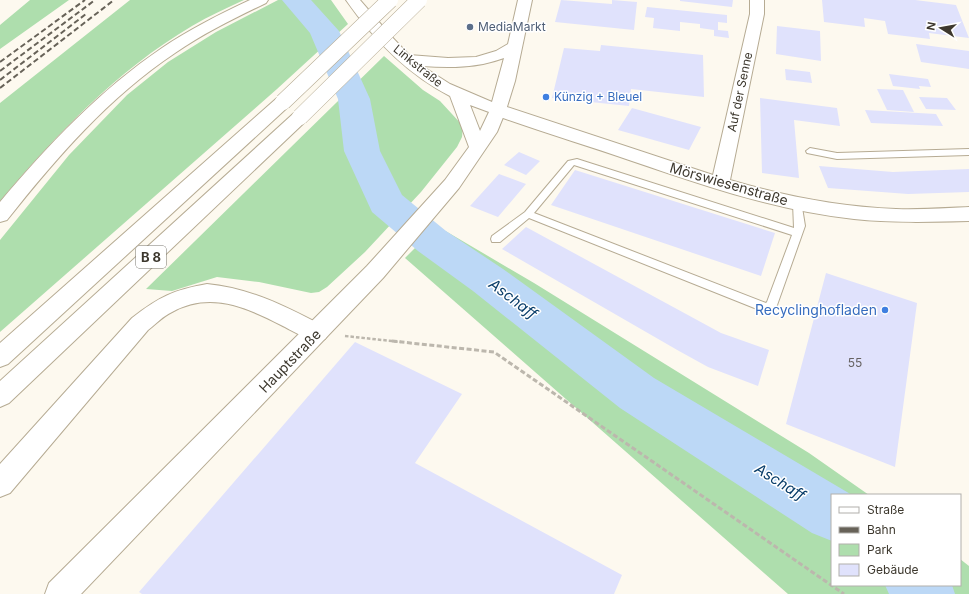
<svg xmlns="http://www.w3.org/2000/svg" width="969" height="594" viewBox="0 0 969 594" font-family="Inter,sans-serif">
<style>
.green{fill:#aedead}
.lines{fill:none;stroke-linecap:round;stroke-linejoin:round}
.river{fill:#bcd8f6;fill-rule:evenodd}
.building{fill:#e0e2fc}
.lane-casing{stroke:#b6ab93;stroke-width:2}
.street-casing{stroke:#b6ab93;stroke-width:2}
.secondary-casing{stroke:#b6ab93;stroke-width:2}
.highway-casing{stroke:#b6ab93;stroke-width:2}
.path-far1{stroke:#bcb7ad;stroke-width:2.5;stroke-dasharray:3.5 2;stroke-linecap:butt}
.path{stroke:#bcb7ad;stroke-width:3;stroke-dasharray:5 2.5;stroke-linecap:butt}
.lane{fill:#fff;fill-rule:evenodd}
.street{fill:#fff;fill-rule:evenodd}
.secondary{fill:#fff;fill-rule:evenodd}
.highway{fill:#fff;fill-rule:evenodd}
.rail{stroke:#676258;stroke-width:2;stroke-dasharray:5.5 3;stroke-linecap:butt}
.highway-bridge-casing{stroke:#b6ab93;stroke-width:17;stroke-linecap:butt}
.highway-bridge{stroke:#fff;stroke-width:16}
.service-dot{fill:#5c6f8a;stroke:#fff;stroke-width:1.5}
.shop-dot{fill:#3f7fe0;stroke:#fff;stroke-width:1.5}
.labels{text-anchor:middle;stroke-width:3;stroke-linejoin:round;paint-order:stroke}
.far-service-label{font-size:12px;fill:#4e5e75;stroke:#fff;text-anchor:start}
.far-street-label{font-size:12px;fill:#3d382e;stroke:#fff}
.far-shop-label{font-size:12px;fill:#366cbe;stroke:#fff;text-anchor:start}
.number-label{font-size:12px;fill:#666262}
.shield{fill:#fff;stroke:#77746d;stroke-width:1}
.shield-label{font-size:13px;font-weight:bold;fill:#3d382e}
.street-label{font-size:14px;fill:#3d382e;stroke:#fff}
.shop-label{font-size:14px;fill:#366cbe;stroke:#fff;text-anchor:end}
.water-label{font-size:15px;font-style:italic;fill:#0a3e6a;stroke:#fff}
</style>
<rect width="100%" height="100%" fill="#fdf9ef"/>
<path class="green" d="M30,0H69L0,49V25Z
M130,0H244C227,8 209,16 192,26C116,71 57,134 0,201V103Z
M278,0H331L348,24L277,89L0,332V240L69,155L127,95L168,62L216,32Z
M384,56L423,90L440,101L463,126L462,137L457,147L421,192L365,252L327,287L319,292L311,293L259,282L217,277L172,291L146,289Z
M437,226L534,283L809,453L869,495H832V585H960V559L969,566V594H788L405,258Z"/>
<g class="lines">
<path class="river" d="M282,0H311L339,31L370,99L380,151L402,195L446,231L503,269L654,378L852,495H832V541L812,533L620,408L473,291L418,251L372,212L344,151L338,99L310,33Z
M885,585H952L955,594H889Z"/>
</g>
<path class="building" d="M561,0L612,4V0L637,2L634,30L555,22Z
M680,0H733L732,7L680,1Z
M822,0H915L956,5L969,38L929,33L930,39L888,34L885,21L864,18L865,27L824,22Z
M647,7L727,15V23L718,22V30L728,31L729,38L714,36V30L700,28V24L680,22V31L653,28L654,18L645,17Z
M777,26L820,31L821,61L776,54Z
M916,44L969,51V69L921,62Z
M601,45L703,55L704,97L631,89L629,106L552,98L564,48L600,51Z
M785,69L810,72L812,83L786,80Z
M889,74L928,79L931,87L919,86L920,89L893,86Z
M877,89L903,90L914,112L887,110Z
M919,97L947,98L956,110L926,109Z
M760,98L837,108L840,126L794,120L799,178L762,173Z
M632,108L701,127L689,150L618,130Z
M865,110L936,114L943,126L871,123Z
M519,152L540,161L526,175L504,165Z
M819,166L893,172L969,169V192L908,194L828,188Z
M575,170L775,233L761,276L551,205Z
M499,174L526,184L498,217L470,206Z
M526,227L721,333L769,350L758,386L708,367L679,351L502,249Z
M826,273L917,303L895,467L786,424Z
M355,342L462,394L415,463L622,575L614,594H142L139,592Z"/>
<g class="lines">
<defs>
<path id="lane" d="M810,148L837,153L969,149V155L837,159L807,153L806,151Z
M577,159L794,228L793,203L795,201H801L805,226L776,308L766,312L762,311L529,218L500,242H492L491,239L492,236L525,212L568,161ZM574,165L792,235L767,302L766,303L534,213Z"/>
<path id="street" d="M750,0H764V14L730,180C784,196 840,207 896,209C920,210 945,208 969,207V221C930,222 893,223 854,219C778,211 705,186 632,161C586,145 538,131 492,114L490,110L492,106L498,105L504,106L713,175L750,14Z"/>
<path id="secondary" d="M346,0H360L391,36L409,55L448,58L476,57L496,51L508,44L518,0H532L515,81L506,110L497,132L459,188L383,278L81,594H45L49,583L367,266L445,180L469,147L450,96C407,74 374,40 346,0ZM504,58L492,102L450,84L422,66C451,68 477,68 504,58ZM470,105L489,112L480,131Z"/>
<path id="highway" d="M250,0H268L266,3C235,18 204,33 175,53C109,97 56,158 7,220L0,222V202C48,145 100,90 162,48C190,29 220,14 250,0Z
M283,97L289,98L291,102L289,106L8,364L0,367V343L277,98Z
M300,112L306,113L308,117L306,121L9,403L0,407V381L294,113Z
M207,284C250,288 287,307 325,327L329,333L325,339L317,342C304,338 293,331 281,325C246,307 210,291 172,312C163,316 156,324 148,330L10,493L0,497V464L132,318C159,297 173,290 207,284Z"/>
</defs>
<use href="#lane" class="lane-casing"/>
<use href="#street" class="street-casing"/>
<use href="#secondary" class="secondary-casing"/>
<use href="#highway" class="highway-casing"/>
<path class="path-far1" d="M345,336L401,342"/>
<path class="path" d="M392,341L494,352L844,594"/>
<use href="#lane" class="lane"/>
<use href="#street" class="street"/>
<use href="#secondary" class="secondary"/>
<use href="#highway" class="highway"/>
<path class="rail" d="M0,62L85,0
M0,71L95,0
M0,80L86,14
M0,88L114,0"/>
<defs>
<path id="highway-bridge" d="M283,102L390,0
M300,117L419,0"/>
</defs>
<use href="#highway-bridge" class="highway-bridge-casing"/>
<use href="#highway-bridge" class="highway-bridge"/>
</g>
<circle class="service-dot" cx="470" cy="27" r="4"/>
<g class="shop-dot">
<circle cx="546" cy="97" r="4"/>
<circle cx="885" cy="310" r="4"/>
</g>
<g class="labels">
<g class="far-service-label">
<text x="478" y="31">MediaMarkt</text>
</g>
<g class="far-street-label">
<text transform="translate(418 66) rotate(39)" y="4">Linkstraße</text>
<text transform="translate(740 92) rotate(-78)" y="4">Auf der Senne</text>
</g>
<g class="far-shop-label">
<text x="554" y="101">Künzig + Bleuel</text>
</g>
<g class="number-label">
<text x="855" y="367">55</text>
</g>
<rect class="shield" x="136" y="246" width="30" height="22" rx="3"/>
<g class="shield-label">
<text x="151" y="262">B 8</text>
</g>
<g class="street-label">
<text transform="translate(729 184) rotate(16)" y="5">Mörswiesenstraße</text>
<text transform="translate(290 361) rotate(-46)" y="5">Hauptstraße</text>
</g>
<g class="shop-label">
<text x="877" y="315">Recyclinghofladen</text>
</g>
<g class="water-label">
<text transform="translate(513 299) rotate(37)" y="5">Aschaff</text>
<text transform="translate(780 482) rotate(32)" y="5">Aschaff</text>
</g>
</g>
<rect x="831" y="494" width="130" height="92" fill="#ffffff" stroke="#b1afab"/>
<rect x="839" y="507" width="20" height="6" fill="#ffffff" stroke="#b1afab"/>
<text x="867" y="514" font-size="12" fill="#3d382e">Straße</text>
<rect x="839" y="527" width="20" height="6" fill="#676258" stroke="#b1afab"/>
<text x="867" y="534" font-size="12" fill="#3d382e">Bahn</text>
<rect x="839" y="544" width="20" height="12" fill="#aedead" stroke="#b1afab"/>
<text x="867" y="554" font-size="12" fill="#3d382e">Park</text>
<rect x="839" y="564" width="20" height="12" fill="#e0e2fc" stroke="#b1afab"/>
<text x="867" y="574" font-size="12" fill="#3d382e">Gebäude</text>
<g transform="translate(941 28) rotate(281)" stroke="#ffffff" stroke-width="3" paint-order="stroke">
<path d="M0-3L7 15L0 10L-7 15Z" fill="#3d382e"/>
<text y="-6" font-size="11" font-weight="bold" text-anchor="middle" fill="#3d382e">N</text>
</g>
</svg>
